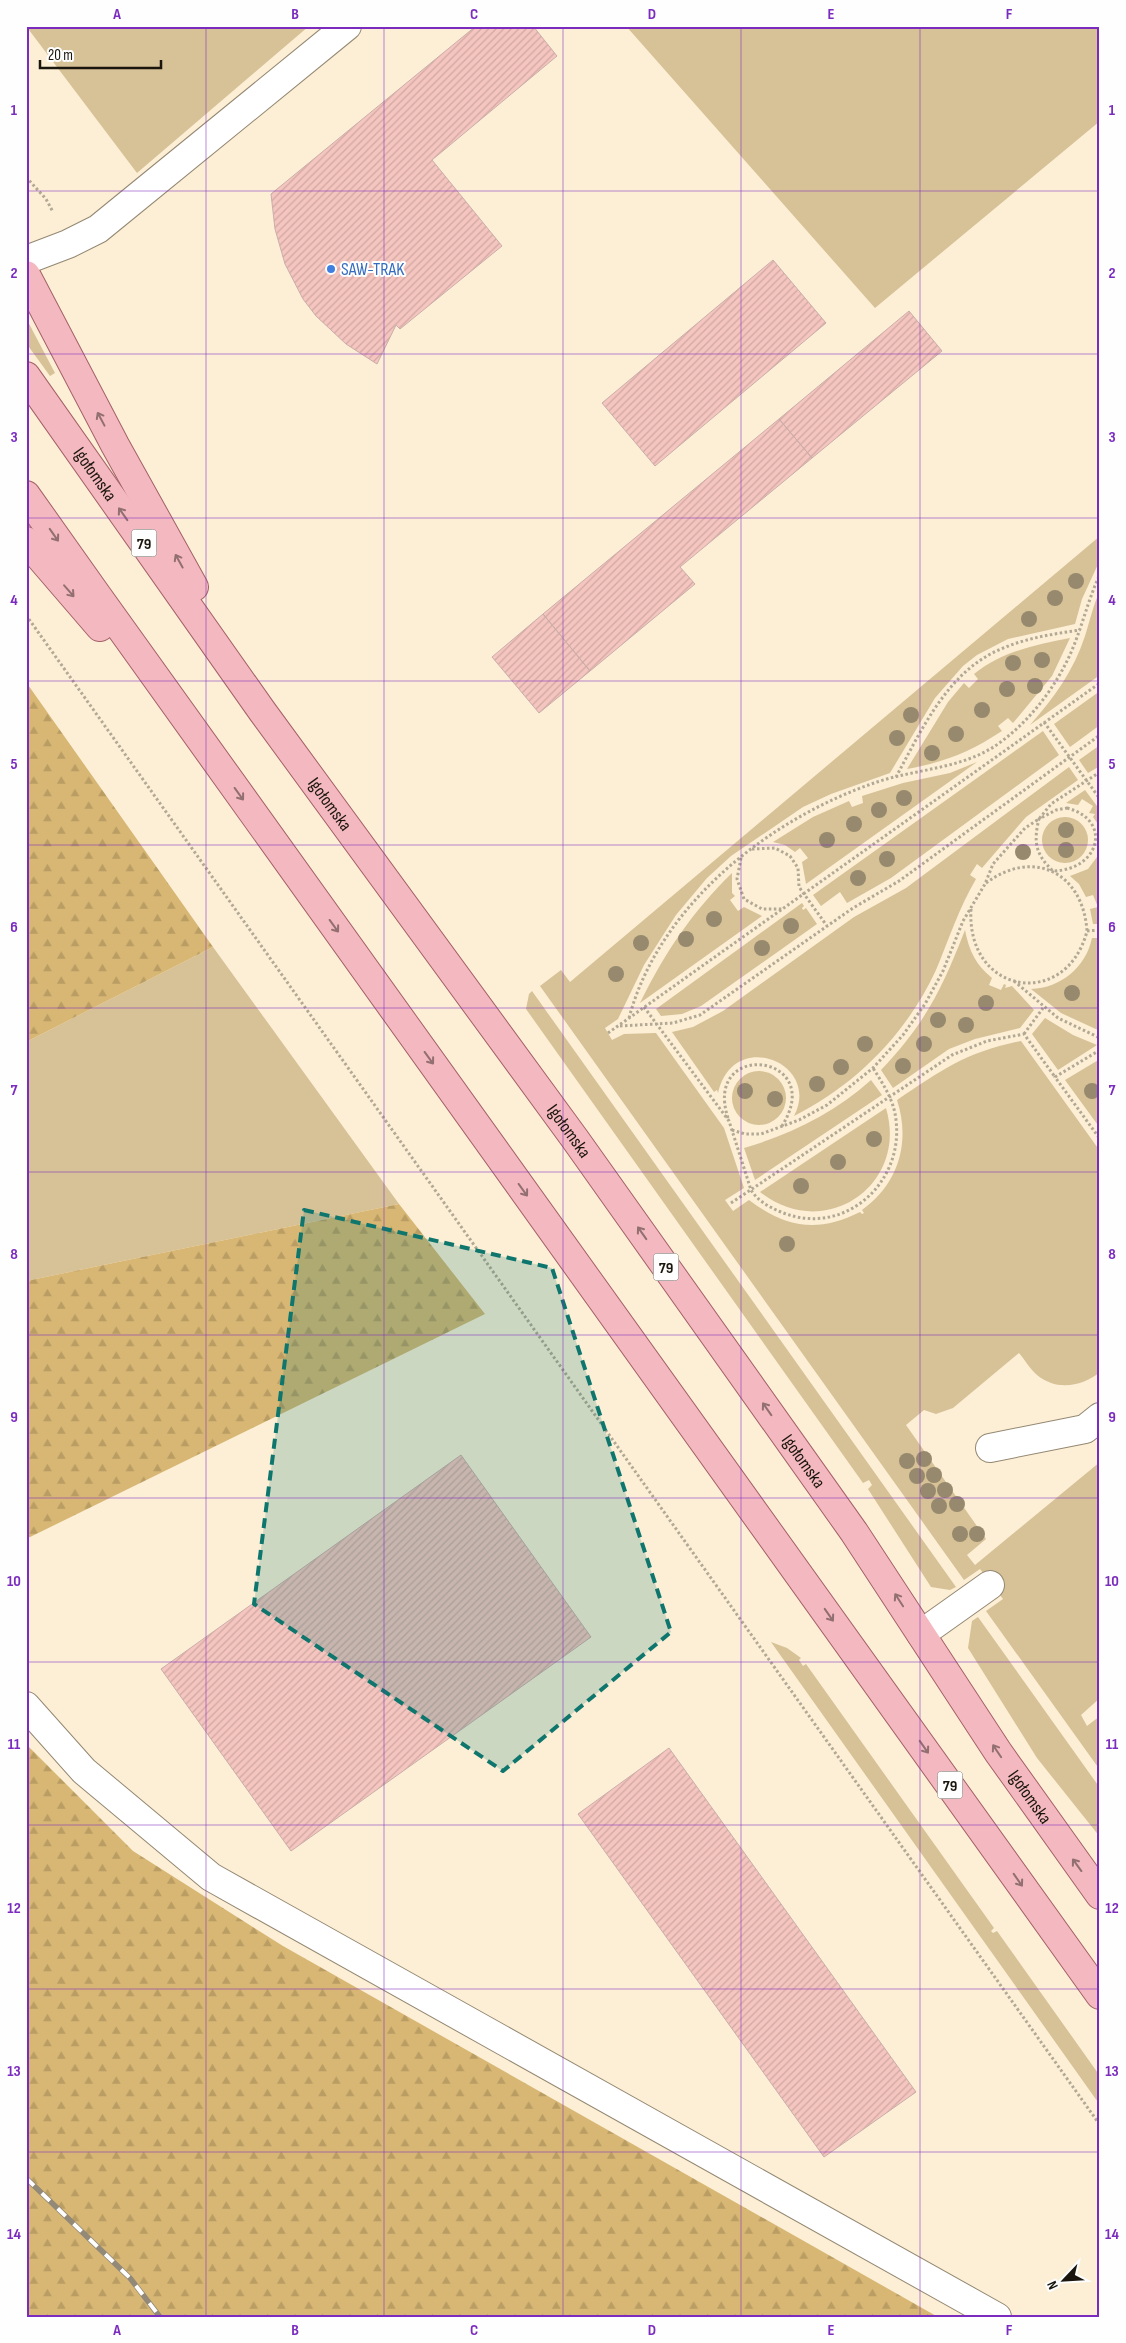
<svg xmlns="http://www.w3.org/2000/svg" width="1126" height="2343" viewBox="0 0 1126 2343" font-family="'Sofia Sans Condensed',sans-serif">
<style>
.green{fill:#d7c196}
.forest{fill:url(#forest-firs)}
.building{fill:url(#building-hatch);stroke:#cbada9}
.lines{fill:none;stroke-linecap:round;stroke-linejoin:round}
.minor-casing{stroke:#948872;stroke-width:30}
.major-casing{stroke:#a46167;stroke-width:30}
.path{stroke:#b2a894;stroke-width:3;stroke-dasharray:2.5 2.5;stroke-linecap:butt}
.minor{stroke:#fff;stroke-width:28}
.major{stroke:#f4b8c1;stroke-width:28}
.rail-casing{stroke:#928978;stroke-width:5.5}
.rail{stroke:#fefefe;stroke-width:4;stroke-dasharray:11;stroke-linecap:butt}
.tree{fill:#96896d}
.oneway{stroke:#926f70}
.marked{fill:#0f766e;fill-opacity:0.2;stroke:#0f766e;stroke-width:4;stroke-dasharray:10 6;stroke-linejoin:round}
.grid{fill:none;stroke:#7b2cbf;stroke-width:1;stroke-opacity:0.55}
.shop-dot{fill:#3f7fe0;stroke:#fefefe;stroke-width:2}
.labels{text-anchor:middle;stroke-width:4;stroke-linejoin:round;paint-order:stroke}
.shield{fill:#fefefe;stroke:#5f5c55;stroke-width:1}
.shield-label{font-size:16px;font-weight:bold;fill:#1b160d}
.shop-label{font-size:18px;fill:#366cbe;stroke:#fefefe;text-anchor:start}
.street-label{font-size:18px;fill:#1b160d;stroke:#fefefe}
.neatline{fill:none;stroke:#7b2cbf;stroke-width:2}
.grid-label{font-size:16px;text-anchor:middle;font-weight:bold;fill:#7b2cbf}
</style>
<defs>
<pattern id="forest-firs" width="22" height="20" patternUnits="userSpaceOnUse" patternTransform="scale(1.25)"><rect width="22" height="20" fill="#d8b774"/><path d="M5 1l3.5 6h-7zM16 11l3.5 6h-7z" fill="#b99d63"/></pattern>
<pattern id="building-hatch" width="6" height="6" patternUnits="userSpaceOnUse" patternTransform="scale(1.25)"><rect width="6" height="6" fill="#f5c5bf"/><path d="M-1 1l2-2M0 6l6-6M5 7l2-2" fill="none" stroke="#d1a8a3"/></pattern>
</defs>
<rect width="100%" height="100%" fill="#fcefd6"/>
<path class="green" d="M26,26H309L137,173Z
M626,26H1100V121L875,308Z
M26,318L55,373L50,376L26,343Z
M1100,536V560L1082,599L1075,624L1008,639L977,655L963,666L935,698L890,773L831,794L803,807L731,856L707,878L676,915L644,965L618,1019L605,1028L612,1040L624,1034L656,1033L724,1128L744,1188L725,1200L733,1211L749,1200C786,1228 818,1233 860,1212L862,1214L864,1213L862,1210C898,1184 911,1143 897,1100C942,1070 966,1052 1021,1041L1100,1151V1372C1082,1387 1056,1391 1037,1375C1030,1369 1025,1360 1019,1353L953,1408L936,1414L924,1410L906,1425L986,1539L967,1555L975,1565L1100,1462V1698L1081,1715L1087,1726L1100,1716V1770L986,1611L1003,1599L980,1569L964,1580L540,986L561,970L570,982Z
M1100,591V675L1030,725C1054,698 1074,670 1085,636C1090,621 1093,605 1100,591Z
M1070,638L1052,676L1013,723L1008,718L998,726L1002,731C970,752 945,762 907,769L948,702L964,683L969,688L978,679L974,674C1003,651 1035,645 1070,638Z
M1100,691V725L1070,747L1054,724Z
M1043,731L1059,755L891,878L847,903L840,892L821,906L813,895Z
M1100,745V766L1088,773L1079,760Z
M977,762L806,884L802,862L808,858L800,848L795,852L785,845L773,842L813,817L849,801L852,807L863,803L862,796L903,783L950,773Z
M1069,767L1078,780L1026,817L982,868L977,864L970,875L976,879C959,908 949,939 936,970C907,1033 856,1085 794,1116C822,1063 733,1027 718,1093L717,1090L714,1092L672,1032L693,1027L723,1011L854,917L906,888Z
M1085,790L1100,810V827L1093,817L1095,814L1089,813L1093,806L1082,799L1078,805L1066,803Z
M1042 840a23 23 0 1 1 46 0a23 23 0 1 1-46 0Z
M1100,853V924H1093L1090,909L1098,907L1093,895L1086,897L1079,884L1070,876L1088,869Z
M732,873V893L735,896L730,900L738,911L744,907L762,916L640,1003C664,954 692,912 732,873Z
M802,903L804,906L802,908L803,910L806,908L817,924L701,1006L682,1014L661,1016L656,1009Z
M965,930C969,951 976,965 992,978L989,985L1001,990L1004,984L1006,985L1005,988L1012,986L1034,1010L1020,1028L975,1039L949,1049L893,1088L881,1070C925,1024 942,989 965,930Z
M1092,938H1100V1031L1061,1013L1031,989C1061,988 1086,967 1092,938Z
M213,947L399,1204L26,1281V1042Z
M532,991L956,1587L950,1590L931,1587L868,1489L872,1485L869,1480L863,1483L526,1009L529,994Z
M1045,1018L1073,1035L1097,1045L1058,1070L1032,1034Z
M1100,1059V1128L1065,1080Z
M732 1098a27 27 0 1 1 54 0a27 27 0 1 1-54 0Z
M871,1080L882,1095L755,1180L744,1148C792,1134 834,1113 871,1080Z
M886,1108C909,1186 824,1243 760,1192Z
M978,1617L1100,1788V1837L1037,1758L968,1648L972,1621Z
M771,1642L787,1648L801,1658L799,1660L803,1666L806,1664L994,1928L991,1931L993,1933L997,1931L1100,2076V2105Z"/>
<path class="forest" d="M26,682L213,947L26,1042Z
M399,1204L485,1314L26,1539V1281Z
M26,1744L133,1851L283,1946L938,2317H26Z"/>
<path class="building" d="M476,26H533L557,56L432,160L502,246L400,329L396,325L377,364L346,344L316,316L303,299L285,264L275,229L271,194Z
M773,260L826,323L655,466L602,403Z
M909,311L942,351L812,458L779,419Z
M779,419L812,458L680,567L695,584L590,671L543,614Z
M543,614L590,671L539,713L492,657Z
M461,1455L591,1637L291,1851L161,1669Z
M669,1748L916,2092L824,2157L578,1814Z"/>
<g class="lines">
<defs>
<path id="minor" d="M26,260L68,244L98,229L347,26
M990,1448L1085,1429L1100,1417
M921,1634L990,1585
M26,1706L84,1771L211,1877L997,2317"/>
<g id="major">
<path d="M26,275L115,445L194,587"/>
<path id="s1" d="M26,376L262,711L575,1139L854,1532L998,1752L1100,1895"/>
<path d="M26,495C381,997 743,1494 1100,1995"/>
<path d="M26,541L100,627"/>
</g>
</defs>
<use href="#minor" class="minor-casing"/>
<use href="#major" class="major-casing"/>
<path class="path" d="M26,177L46,199L53,212
M26,615L1100,2125
M1044,722L1100,799
M896,777C922,729 948,671 1001,649C1026,638 1053,634 1080,630
M1067,808C1113,820 1100,870 1053,871C1036,855 1033,842 1039,819L1056,810Z
M752,849L775,848L790,856L798,868L799,887L827,926
M741,858L737,879L744,899L762,909H782
M986,883C1033,848 1083,872 1087,931
M971,909C966,996 1067,1010 1087,931L1100,930
M1014,981L1058,1018L1100,1038
M644,1007L729,1121L751,1190C758,1201 769,1207 781,1212C843,1238 904,1184 896,1120C894,1100 883,1084 873,1068
M629,1018C659,905 770,818 877,782C919,768 966,769 1002,741C1030,720 1053,690 1068,659C1081,632 1087,602 1100,574
M620,1026L673,1023L700,1015L853,908L899,881L1100,735
M608,1033L1100,683
M1024,1034L1043,1008
M1100,1050L1055,1077L1100,1139
M728,1118C702,1039 828,1053 782,1126
M732,1130L745,1134H761L799,1120L827,1105L873,1068L903,1035L925,1004L943,971L963,921L985,884L993,864L1025,828L1039,819L1051,804L1100,772
M731,1203L952,1055L987,1041L1024,1034L1055,1077"/>
<use href="#minor" class="minor"/>
<use href="#major" class="major"/>
<defs>
<path id="rail" d="M26,2178L130,2278L160,2317"/>
</defs>
<use href="#rail" class="rail-casing"/>
<use href="#rail" class="rail"/>
</g>
<g class="tree">
<circle cx="1076" cy="581" r="8"/>
<circle cx="1055" cy="598" r="8"/>
<circle cx="1029" cy="619" r="8"/>
<circle cx="1042" cy="660" r="8"/>
<circle cx="1013" cy="663" r="8"/>
<circle cx="1035" cy="686" r="8"/>
<circle cx="1007" cy="689" r="8"/>
<circle cx="982" cy="710" r="8"/>
<circle cx="911" cy="715" r="8"/>
<circle cx="956" cy="734" r="8"/>
<circle cx="897" cy="738" r="8"/>
<circle cx="932" cy="753" r="8"/>
<circle cx="904" cy="798" r="8"/>
<circle cx="879" cy="810" r="8"/>
<circle cx="854" cy="824" r="8"/>
<circle cx="1066" cy="830" r="8"/>
<circle cx="827" cy="840" r="8"/>
<circle cx="1066" cy="850" r="8"/>
<circle cx="1023" cy="852" r="8"/>
<circle cx="887" cy="859" r="8"/>
<circle cx="858" cy="878" r="8"/>
<circle cx="714" cy="919" r="8"/>
<circle cx="791" cy="926" r="8"/>
<circle cx="686" cy="939" r="8"/>
<circle cx="641" cy="943" r="8"/>
<circle cx="762" cy="948" r="8"/>
<circle cx="616" cy="974" r="8"/>
<circle cx="1072" cy="993" r="8"/>
<circle cx="986" cy="1003" r="8"/>
<circle cx="938" cy="1020" r="8"/>
<circle cx="966" cy="1025" r="8"/>
<circle cx="865" cy="1044" r="8"/>
<circle cx="924" cy="1044" r="8"/>
<circle cx="903" cy="1066" r="8"/>
<circle cx="841" cy="1067" r="8"/>
<circle cx="817" cy="1084" r="8"/>
<circle cx="745" cy="1091" r="8"/>
<circle cx="1092" cy="1091" r="8"/>
<circle cx="775" cy="1099" r="8"/>
<circle cx="874" cy="1139" r="8"/>
<circle cx="838" cy="1162" r="8"/>
<circle cx="801" cy="1186" r="8"/>
<circle cx="787" cy="1244" r="8"/>
<circle cx="924" cy="1459" r="8"/>
<circle cx="907" cy="1461" r="8"/>
<circle cx="934" cy="1475" r="8"/>
<circle cx="917" cy="1476" r="8"/>
<circle cx="945" cy="1490" r="8"/>
<circle cx="928" cy="1491" r="8"/>
<circle cx="957" cy="1504" r="8"/>
<circle cx="939" cy="1506" r="8"/>
<circle cx="960" cy="1534" r="8"/>
<circle cx="977" cy="1534" r="8"/>
</g>
<defs><path id="oneway-shaft" d="M-6 0H5M1.5-3L5.5 0L1.5 3" fill="none" stroke-width="1.6" stroke-linecap="round" stroke-linejoin="round" transform="scale(1.25)"/></defs>
<g class="oneway">
<use href="#oneway-shaft" transform="translate(101 419) rotate(-118)"/>
<use href="#oneway-shaft" transform="translate(123 514) rotate(-125)"/>
<use href="#oneway-shaft" transform="translate(54 535) rotate(55)"/>
<use href="#oneway-shaft" transform="translate(179 561) rotate(-119)"/>
<use href="#oneway-shaft" transform="translate(69 591) rotate(49)"/>
<use href="#oneway-shaft" transform="translate(239 794) rotate(54)"/>
<use href="#oneway-shaft" transform="translate(334 926) rotate(54)"/>
<use href="#oneway-shaft" transform="translate(429 1058) rotate(54)"/>
<use href="#oneway-shaft" transform="translate(523 1190) rotate(54)"/>
<use href="#oneway-shaft" transform="translate(642 1233) rotate(-125)"/>
<use href="#oneway-shaft" transform="translate(767 1409) rotate(-125)"/>
<use href="#oneway-shaft" transform="translate(899 1600) rotate(-123)"/>
<use href="#oneway-shaft" transform="translate(829 1615) rotate(55)"/>
<use href="#oneway-shaft" transform="translate(924 1747) rotate(55)"/>
<use href="#oneway-shaft" transform="translate(997 1751) rotate(-124)"/>
<use href="#oneway-shaft" transform="translate(1077 1865) rotate(-126)"/>
<use href="#oneway-shaft" transform="translate(1018 1880) rotate(55)"/>
</g>
<path class="marked" d="M304,1210L552,1268L671,1632L503,1771L254,1604Z"/>
<path class="grid" d="M206,26V2317M384,26V2317M563,26V2317M741,26V2317M920,26V2317M26,191H1100M26,354H1100M26,518H1100M26,681H1100M26,845H1100M26,1008H1100M26,1172H1100M26,1335H1100M26,1498H1100M26,1662H1100M26,1825H1100M26,1989H1100M26,2152H1100"/>
<circle class="shop-dot" cx="331" cy="269" r="5"/>
<g class="labels">
<g class="shield">
<rect x="131.5" y="529.5" width="25" height="27" rx="4"/>
<rect x="653.5" y="1253.5" width="25" height="27" rx="4"/>
<rect x="937.5" y="1771.5" width="25" height="27" rx="4"/>
</g>
<g class="shield-label">
<text x="144" y="549">79</text>
<text x="666" y="1273">79</text>
<text x="950" y="1791">79</text>
</g>
<g class="shop-label">
<text x="341" y="275">SAW-TRAK</text>
</g>
<g class="street-label">
<text dy="6" stroke="none"><textPath href="#s1" startOffset="120">Igołomska</textPath></text>
<text dy="6" stroke="none"><textPath href="#s1" startOffset="525">Igołomska</textPath></text>
<text dy="6" stroke="none"><textPath href="#s1" startOffset="930">Igołomska</textPath></text>
<text dy="6" stroke="none"><textPath href="#s1" startOffset="1335">Igołomska</textPath></text>
<text dy="6" stroke="none"><textPath href="#s1" startOffset="1740">Igołomska</textPath></text>
</g>
</g>
<rect width="1126" height="2343" fill="none" stroke="#fefefe" stroke-width="55"/>
<g transform="translate(1064 2280) rotate(245)" stroke="#fefefe" stroke-width="4" paint-order="stroke">
<path d="M0-4L9 19L0 12L-9 19Z" fill="#1b160d"/>
<text y="-8" font-size="14" font-weight="bold" text-anchor="middle" fill="#1b160d">N</text>
</g>
<path d="M40 60v8h121v-8" fill="none" stroke="#1b160d" stroke-width="2.5"/>
<text x="48" y="60" font-size="15" fill="#1b160d" stroke="#fefefe" stroke-width="4" paint-order="stroke">20 m</text>
<rect x="28" y="28" width="1070" height="2288" class="neatline"/>
<g class="grid-label">
<text x="117" y="19">A</text>
<text x="295" y="19">B</text>
<text x="474" y="19">C</text>
<text x="652" y="19">D</text>
<text x="831" y="19">E</text>
<text x="1009" y="19">F</text>
<text x="14" y="115">1</text>
<text x="1112" y="115">1</text>
<text x="14" y="278">2</text>
<text x="1112" y="278">2</text>
<text x="14" y="442">3</text>
<text x="1112" y="442">3</text>
<text x="14" y="605">4</text>
<text x="1112" y="605">4</text>
<text x="14" y="769">5</text>
<text x="1112" y="769">5</text>
<text x="14" y="932">6</text>
<text x="1112" y="932">6</text>
<text x="14" y="1095">7</text>
<text x="1112" y="1095">7</text>
<text x="14" y="1259">8</text>
<text x="1112" y="1259">8</text>
<text x="14" y="1422">9</text>
<text x="1112" y="1422">9</text>
<text x="14" y="1586">10</text>
<text x="1112" y="1586">10</text>
<text x="14" y="1749">11</text>
<text x="1112" y="1749">11</text>
<text x="14" y="1913">12</text>
<text x="1112" y="1913">12</text>
<text x="14" y="2076">13</text>
<text x="1112" y="2076">13</text>
<text x="14" y="2239">14</text>
<text x="1112" y="2239">14</text>
<text x="117" y="2335">A</text>
<text x="295" y="2335">B</text>
<text x="474" y="2335">C</text>
<text x="652" y="2335">D</text>
<text x="831" y="2335">E</text>
<text x="1009" y="2335">F</text>
</g>
</svg>
